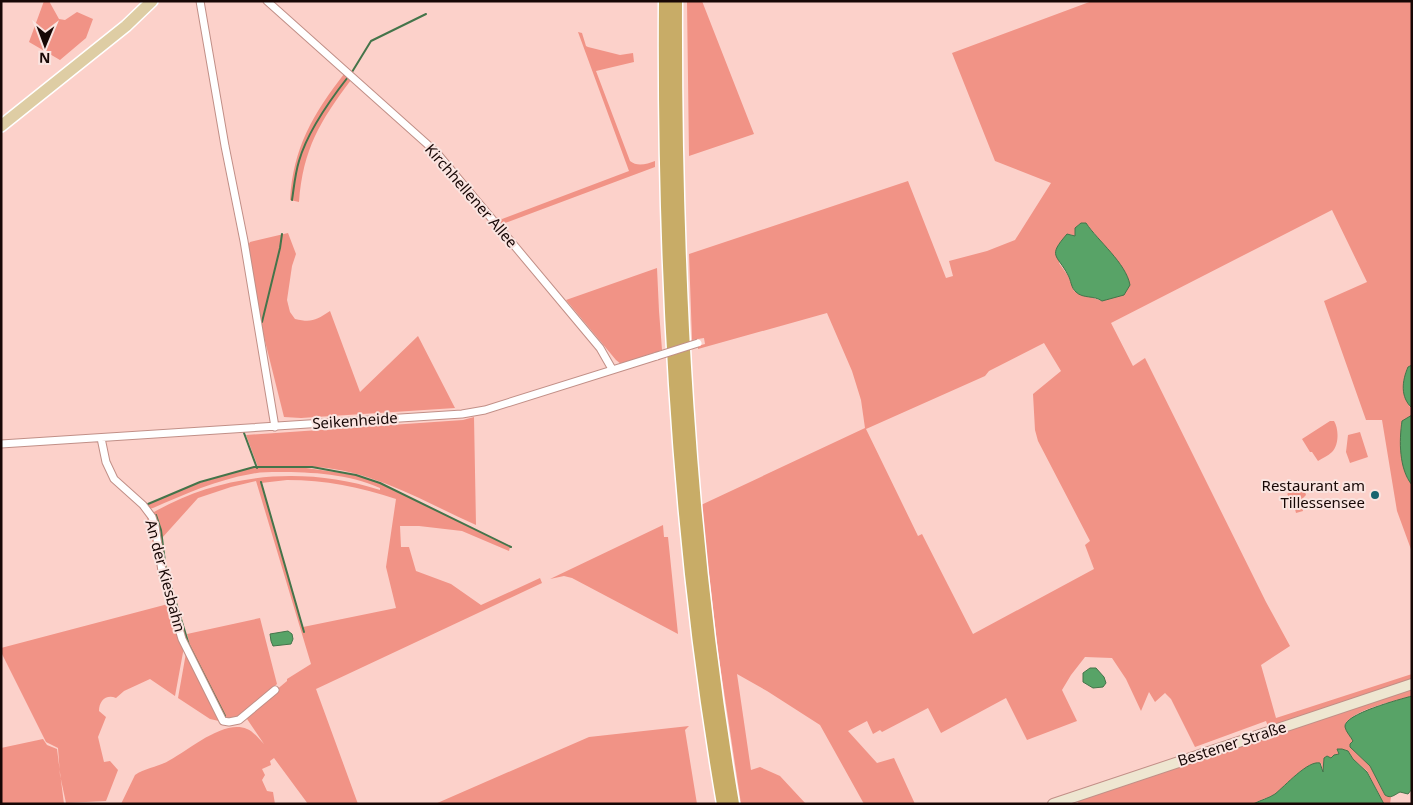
<svg xmlns="http://www.w3.org/2000/svg" width="1413" height="805" viewBox="0 0 1413 805" font-family="'Noto Sans',sans-serif">
<style>
.green{fill:#f19386;fill-rule:evenodd}
.water{fill:#58a367;stroke:#44744a}
.lines{fill:none;stroke-linecap:round;stroke-linejoin:round}
.stream{stroke:#44744a;stroke-width:2}
.street-casing{stroke:#c18f87;stroke-width:9}
.secondary-casing{stroke:#c18f87;stroke-width:12}
.primary-casing{stroke:#fff;stroke-width:14}
.highway-casing{stroke:#fff;stroke-width:15}
.street{stroke:#fff;stroke-width:7}
.secondary{stroke:#eee6d1;stroke-width:10}
.primary{stroke:#decda4;stroke-width:11}
.highway{stroke:#c8ac67;stroke-width:12}
.street-bridge-casing{stroke:#c18f87;stroke-width:9;stroke-linecap:butt}
.street-bridge{stroke:#fff;stroke-width:7}
.poi-dot{fill:#18646f;stroke:#fae4e0;stroke-width:2}
.labels{text-anchor:middle;stroke-width:4;stroke-linejoin:round;paint-order:stroke}
.street-label{font-size:15px;fill:#170705;stroke:#fae4e0}
.poi-label{font-size:15px;fill:#170705;stroke:#fae4e0;text-anchor:end}
</style>
<rect width="100%" height="100%" fill="#fcd1ca"/>
<path class="green" d="M44,1H49L59,19L65,20L77,12L93,19L86,38L60,60L29,42Z
M687,1H702L754,134L689,156Z
M1092,1H1412V365L1408,367L1409,406L1412,408V415L1401,425C1403,446 1398,467 1412,485V552L1397,511L1382,420H1366L1324,301L1367,282L1332,210L1111,323L1133,366L1145,358L1266,602L1290,646L1261,665L1276,718L1412,674V680L1269,729L1266,721L1195,747L1171,699L1165,693L1155,702L1149,692L1141,711L1126,679L1112,658L1085,657L1071,675L1062,690L1077,721L1027,740L1006,698L941,733L928,708L882,732L880,730L873,734L867,721L848,731L877,763L894,758L915,804H864L820,725L767,691L737,674L751,770L760,767L780,776L806,804H741L718,652L701,505L865,428L861,400L852,371L827,313L698,349V346L705,344L704,338L692,340L689,254L908,181L946,278L953,276L949,261L987,251L1015,240L1051,183L995,161L952,53ZM1083,223H1086L1120,265L1111,298L1102,301L1074,291L1069,277L1059,263L1069,234L1075,236C1077,230 1074,225 1083,223ZM1044,343L1061,371L1033,394L1035,430L1038,441L1090,541L1085,545L1094,569L973,634L922,534L918,536L866,429L985,376L989,371Z
M578,32L582,33L586,46L588,47L620,55L633,53L634,62L596,71L630,161C637,167 647,164 655,161V167L505,223L504,226L496,217L502,219L629,171Z
M344,74L351,80C320,121 303,149 299,202L290,200C293,148 313,114 344,74Z
M288,233L296,254L292,266L287,300L290,312L295,319C312,323 316,320 330,311L360,392L418,336L455,408L301,418L284,417L264,337L247,247L250,242Z
M657,268L659,311L662,350L621,364L616,360L566,300Z
M474,417L476,525C420,500 362,464 299,467L356,475L380,483L510,547L509,551L462,531L419,526H400L401,547H409L416,571L451,584L481,605L540,578L542,583L316,689L358,804H308L274,758L270,761L271,765L262,769L265,775L262,780L267,791L273,792L275,804H121L135,775C145,768 159,767 170,760C189,750 224,719 247,729C253,731 259,739 264,744L245,716L287,681V679L311,664L256,481L231,487L198,498L162,538L160,524L156,515L160,528L165,570L189,645L225,716L190,645L187,634L260,618L277,684L242,716L226,721L187,649L166,585L153,514L154,512C223,473 304,466 380,490V488C348,474 313,472 278,472C269,472 260,472 251,474C216,480 185,494 153,508L149,509L145,505L199,483L254,467L268,468L258,467L246,435L463,420ZM287,480C325,480 360,487 396,499L386,567L396,608L303,627L304,633L261,483Z
M1330,421H1334C1339,429 1339,445 1332,452C1328,456 1322,458 1318,461L1312,452H1310L1302,439Z
M1360,432L1368,457L1350,463L1346,452L1348,435Z
M1301,482L1306,495L1301,500L1303,511L1296,513L1293,501L1287,494L1294,488V484Z
M150,517L184,647L175,696L150,679L124,691L116,698C106,694 99,701 99,711L106,717L98,737L104,762L110,761L118,770L106,801L66,803L60,775L58,748L46,742L1,652V648L168,604L147,519Z
M663,525L664,537H668L678,634L572,578L564,576L550,579Z
M186,653L220,720L219,721L210,719L178,698Z
M1412,685V696C1395,701 1355,709 1345,724L1353,741L1350,747L1370,766L1385,795L1391,797L1390,804H1384L1367,771L1353,759L1348,751L1342,749H1337L1339,754L1334,755L1331,758L1327,756L1324,758L1323,772L1321,763C1307,760 1286,786 1275,794C1268,798 1260,800 1253,804H1079L1077,800Z
M689,726L685,730L697,804H435L589,737Z
M43,739L47,745L57,749L64,804H1V748Z"/>
<path class="water" d="M1081,223H1086C1098,241 1126,263 1130,285L1124,295L1102,301C1094,295 1083,299 1076,292C1071,288 1071,280 1068,275C1057,254 1047,257 1067,234L1075,236V228Z
M1412,365V408C1400,397 1402,381 1408,367Z
M1412,415V485C1399,469 1399,441 1402,421Z
M288,631L292,634L293,639L291,644L273,646L271,641L270,634Z
M1090,668H1096L1104,677L1106,683L1103,687L1093,688L1083,682V673Z
M1412,696V789L1408,794L1400,792C1394,795 1391,799 1385,795L1370,766L1350,747V744L1353,741C1351,737 1346,732 1345,727C1343,714 1401,699 1412,696Z
M1337,749H1342L1348,751L1353,759L1367,772L1384,804H1253C1261,800 1269,798 1275,794C1285,786 1308,760 1320,763L1323,772L1324,758L1327,756L1331,758L1334,755L1339,754Z"/>
<g class="lines">
<path class="stream" d="M352,72L371,41L426,14
M292,200C294,187 295,174 299,161C307,133 330,100 348,77
M262,322L280,248L282,234
M244,433L257,468
M261,482L304,632
M148,504L200,482L254,467H312L356,475L380,483L511,547
M156,515L161,530L166,570L189,645L225,716"/>
<defs>
<path id="street" d="M200,1L225,146L244,241L275,427
M267,1L436,152L600,348L612,369
M101,438L106,462L114,479L143,505L152,517L155,526L162,571L182,639L223,721L229,722L239,720L275,690
M1,444L462,414L485,410L657,356"/>
<path id="secondary" d="M1053,804L1412,684"/>
<path id="primary" d="M1,126L126,26L152,1"/>
<path id="highway" d="M665,1C663,269 677,539 723,804
M676,1C675,270 688,539 733,804"/>
</defs>
<use href="#street" class="street-casing"/>
<use href="#secondary" class="secondary-casing"/>
<use href="#primary" class="primary-casing"/>
<use href="#highway" class="highway-casing"/>
<use href="#street" class="street"/>
<use href="#secondary" class="secondary"/>
<use href="#primary" class="primary"/>
<use href="#highway" class="highway"/>
<defs>
<path id="street-bridge" d="M657,356L698,343"/>
</defs>
<use href="#street-bridge" class="street-bridge-casing"/>
<use href="#street-bridge" class="street-bridge"/>
</g>
<circle class="poi-dot" cx="1375" cy="495" r="5"/>
<g class="labels">
<g class="street-label">
<text transform="translate(471 196) rotate(49)" y="5">Kirchhellener Allee</text>
<text transform="translate(355 421) rotate(-4)" y="5">Seikenheide</text>
<text transform="translate(165 576) rotate(75)" y="5">An der Kiesbahn</text>
<text transform="translate(1232 744) rotate(-18)" y="5">Bestener Straße</text>
</g>
<g class="poi-label">
<text x="1365" y="491">Restaurant am<tspan x="1365" dy="17">Tillessensee</tspan></text>
</g>
</g>
<rect width="1413" height="805" fill="none" stroke="#170705" stroke-width="5"/>
<g transform="translate(45 45) rotate(181)" stroke="#fae4e0" stroke-width="4" paint-order="stroke">
<path d="M0-4L9 19L0 12L-9 19Z" fill="#170705"/>
<text y="-8" font-size="14" font-weight="bold" text-anchor="middle" fill="#170705">N</text>
</g>
</svg>
